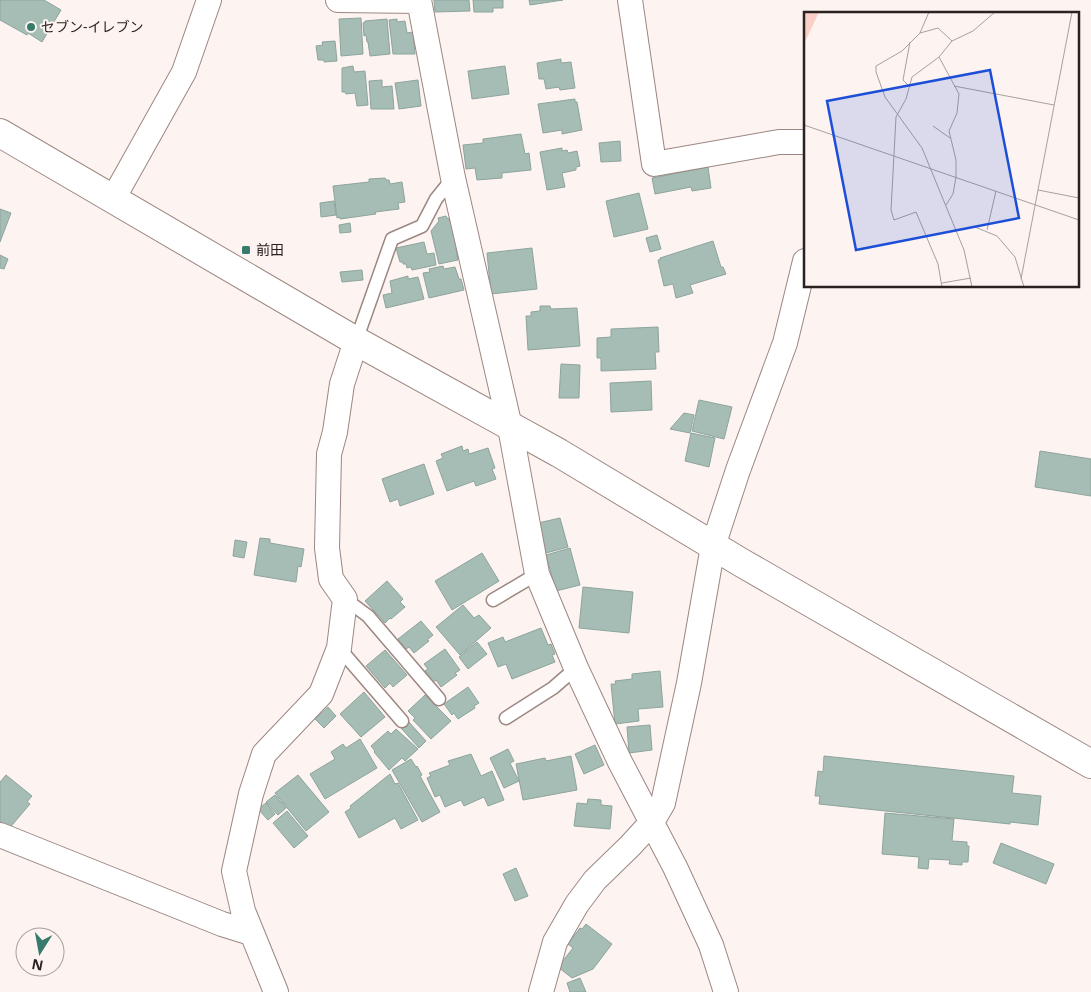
<svg xmlns="http://www.w3.org/2000/svg" width="1091" height="992" viewBox="0 0 1091 992" font-family="'Open Sans','Noto Sans JP',sans-serif">
<style>
.building{fill:#a6bdb6;stroke:#8da49d}
.lines{fill:none;stroke-linecap:round;stroke-linejoin:round}
.service-casing{stroke:#9c8781;stroke-width:15}
.minor-casing{stroke:#9c8781;stroke-width:26}
.tertiary-casing{stroke:#9c8781;stroke-width:30}
.service{stroke:#fff;stroke-width:12}
.minor{stroke:#fff;stroke-width:24}
.tertiary{stroke:#fff;stroke-width:28}
.poi-dot{fill:#387a6b;stroke:#fdf3f1;stroke-width:2}
.labels{text-anchor:middle;stroke-width:4;stroke-linejoin:round;paint-order:stroke}
.poi-label{font-size:14px;fill:#2a2220;stroke:#fdf3f1;text-anchor:start}
.inset-road{fill:none;stroke:#a99f9d;stroke-width:1}
.view{fill:#1d4ed8;fill-opacity:0.15;stroke:#1d4ed8;stroke-width:2.5}
.inset-edge{fill:none;stroke:#2a2220;stroke-width:2.5}
</style>
<rect width="100%" height="100%" fill="#fdf3f1"/>
<path class="building" d="M0,0H44L61,10L42,42L28,33L27,35L0,20Z
M434,0H469L470,11L435,12Z
M473,0H503V8H493V12H474Z
M529,0H563L530,5Z
M361,18L363,54L341,56L339,19Z
M387,19L390,54L370,56L368,42H367L366,35L364,36L363,23L365,22V21Z
M397,19V22L405,21L407,33L413,32L415,54H393L389,20Z
M335,41L337,61L324,62V60H318L316,46L323,45L322,42Z
M561,59V63L571,62L575,88L560,90L559,87L546,89L544,79H539L537,63Z
M353,66L354,72L365,71L368,105L357,106L355,93L346,94L345,92H342V68Z
M505,66L509,94L472,99L468,71Z
M382,80V87L392,86L394,109H371L369,81Z
M418,80L421,106L399,109L395,83Z
M575,99V102H577L582,130L562,134V130L543,133L538,104Z
M521,134L525,154L529,153L531,170L502,173V178L477,180L475,168L466,169L463,145L483,143V139Z
M620,141L621,161L601,162L599,143Z
M562,148V151L567,150L568,153L577,151L580,166L576,167V170L562,173L565,187L547,190L540,152Z
M708,167L711,188L692,191L691,187L655,194L652,178Z
M385,178L386,180H389L390,184L402,182L405,202L398,203L399,209L375,212L376,214L340,219V217L337,218L333,186L369,182V179Z
M639,193L648,229L614,237L606,201Z
M334,201L336,215L321,217L320,203Z
M0,209L11,213L0,242Z
M446,216L447,218L452,220L458,247L456,248L458,260L439,264L431,231L439,221L438,218Z
M350,223L351,232L340,233L339,225Z
M657,235L661,249L650,252L646,238Z
M713,241L721,267H723L726,274L690,285L693,293L676,298L673,284L664,286L658,260H660V258Z
M424,242L427,254L434,253L436,265L412,270L411,267L407,268L406,264H403V262H400L396,248Z
M532,248L537,289L491,294L487,253Z
M0,255L8,259L4,269L0,268Z
M443,266L444,269L455,267L459,279H461L464,290L429,298L423,273L430,272L429,269Z
M362,270L363,280L342,282L340,272Z
M408,276V279L418,277L424,299L386,308L383,295L392,293L390,281Z
M540,306H550L551,309L577,308L580,346L528,350L526,316H531V312L540,311Z
M658,327L659,352H655L656,369L601,371V358H597V338L611,337V329Z
M561,364L580,365L579,398H559Z
M651,381L652,410L611,412L610,383Z
M699,400L732,407L724,439L692,431Z
M684,413L694,415L690,433L670,429Z
M691,433L715,438L709,467L685,461Z
M462,446L463,451L468,449L469,454L488,448L495,468L492,469L496,479L476,486L474,481L447,491L436,461L443,458L441,454Z
M1040,451L1091,459V496L1035,487Z
M424,464L434,494L400,506L398,499L390,502L382,479Z
M560,518L568,547L546,553L538,523Z
M260,538L270,539V543L304,549L301,567L298,566L296,582L254,575Z
M235,540L247,542L244,558L233,556Z
M570,548L580,585L556,591L546,555Z
M482,553L499,581L452,610L435,581Z
M387,581L403,599L400,602L405,607L391,619L390,618L385,623L365,601Z
M583,587L633,592L629,633L579,628Z
M463,605L474,618L479,615L491,628L460,655L436,627Z
M421,621L433,635L427,640L429,641L414,653L409,647L406,649L398,639Z
M541,628L548,645L551,644L555,654L552,655L555,662L512,679L506,664L498,667L488,643L503,637L505,642Z
M477,642L487,654L468,669L459,657Z
M445,649L460,670L455,673L457,675L441,687L436,680L433,682L425,671L428,669L424,664Z
M385,650L407,675L393,687L390,683L385,688L366,666Z
M660,671L663,707L638,709L639,721L615,724L611,684H616L615,681L632,679V674Z
M468,687L479,703L474,706L475,708L458,719L454,713L452,715L444,704Z
M364,692L385,717L361,737L340,714Z
M425,695L451,721L431,739L413,720L415,718L408,711Z
M328,707L336,716L324,728L315,719Z
M408,721L426,741L419,748L400,727Z
M650,725L652,750L629,753L627,727Z
M396,729L418,749L405,761L402,758L389,770L374,752L375,751L371,746L388,731L391,734Z
M360,739L377,768L325,799L310,774L335,759L331,752L343,744L346,748Z
M595,745L604,765L584,774L575,754Z
M508,749L514,761L510,763L519,781L504,788L490,758Z
M471,754L481,776L492,771L504,800L488,806L484,797L464,806L461,800L445,807L440,795L435,797L427,778L431,776L429,773L450,765L448,761Z
M571,756L577,790L523,800L516,764L545,758L546,761Z
M824,756L1014,776L1012,793L1041,796L1038,825L1010,822V824L819,804L820,796H815L818,771L823,772Z
M411,759L416,767L417,766L422,775L420,776L440,812L422,822L392,770Z
M390,774L395,784L398,783L418,820L401,829L395,818L359,838L345,812L351,808L350,806Z
M6,775L32,796L27,802L30,804L7,831L0,825V782Z
M298,775L329,812L306,831L275,793Z
M275,795L286,808L278,815L266,802Z
M588,799L601,800V805L612,806L610,829L574,826L577,803L587,804Z
M266,803L275,814L268,820L258,809Z
M287,811L308,836L294,848L273,823Z
M885,813L954,819L952,841L967,842V846H969L968,862H962V865L949,864L950,860L929,859L928,869L918,868L919,857L882,854Z
M1001,843L1054,864L1046,884L993,863Z
M516,868L528,896L515,901L503,874Z
M586,924L612,944L593,969L572,978L558,967L573,948L568,944L580,928L582,929Z
M580,978L586,992H570L567,983Z"/>
<g class="lines">
<defs>
<path id="service" d="M356,341L392,239L422,226L436,199L453,178
M345,599L368,616L439,699
M493,600L537,574
M339,648L402,721
M506,718L553,688L576,668"/>
<path id="minor" d="M338,0L419,1
M419,0L453,178L510,427L537,574L576,668L620,762L675,867L711,945L726,992
M630,0L654,164L779,142H805
M113,199L184,72L209,0
M0,835L222,924L251,933
M276,992L243,911L234,871L251,794L264,754L321,694L339,648L345,599L331,579L327,548L329,454L335,432L342,384L356,341
M541,992L555,942L577,904L595,880L630,846L652,822L663,803L689,683L713,546L738,470L785,343L805,261"/>
<path id="tertiary" d="M0,133L356,341L559,453L742,563L1091,764"/>
</defs>
<use href="#service" class="service-casing"/>
<use href="#minor" class="minor-casing"/>
<use href="#tertiary" class="tertiary-casing"/>
<use href="#service" class="service"/>
<use href="#minor" class="minor"/>
<use href="#tertiary" class="tertiary"/>
</g>
<g class="poi-dot">
<circle cx="31" cy="27" r="5"/>
<rect x="241" y="245" width="10" height="10" rx="2.5"/>
</g>
<g class="labels">
<g class="poi-label">
<text x="41" y="32">セブン-イレブン</text>
<text x="256" y="255">前田</text>
</g>
</g>
<g transform="translate(804 12)">
<rect width="275" height="275" fill="#fdf3f1"/>
<path d="M0,0H15L0,32Z" fill="#fad0c6"/>
<path class="inset-road" d="M116,21L125,0M148,29L134,16L116,21L98,39L72,54V60L81,85L118,136L160,238L168,275M135,45L155,82L153,101L145,119L152,148V165L149,182L142,193M105,74L99,68L106,30M150,74L250,93M0,113L275,208M129,114L146,126M234,178L275,186M152,218L171,215L193,224L211,245L220,275M183,218L192,179M217,267L268,0M138,271L167,266M138,275L134,252L112,200L90,208L87,198L92,105L102,87L108,65L135,45L148,29L169,19L191,0"/>
<path class="view" d="M186,58L215,206L52,238L23,89Z"/>
<rect width="275" height="275" class="inset-edge"/>
</g>
<g transform="translate(40 952) rotate(191)"><circle r="24" fill="#fdf3f1" stroke="#a99f9d"/>
<path d="M0-4L9 19L0 12L-9 19Z" fill="#387a6b"/>
<text y="-8" font-size="14" font-weight="bold" text-anchor="middle" fill="#2a2220">N</text>
</g>
</svg>
